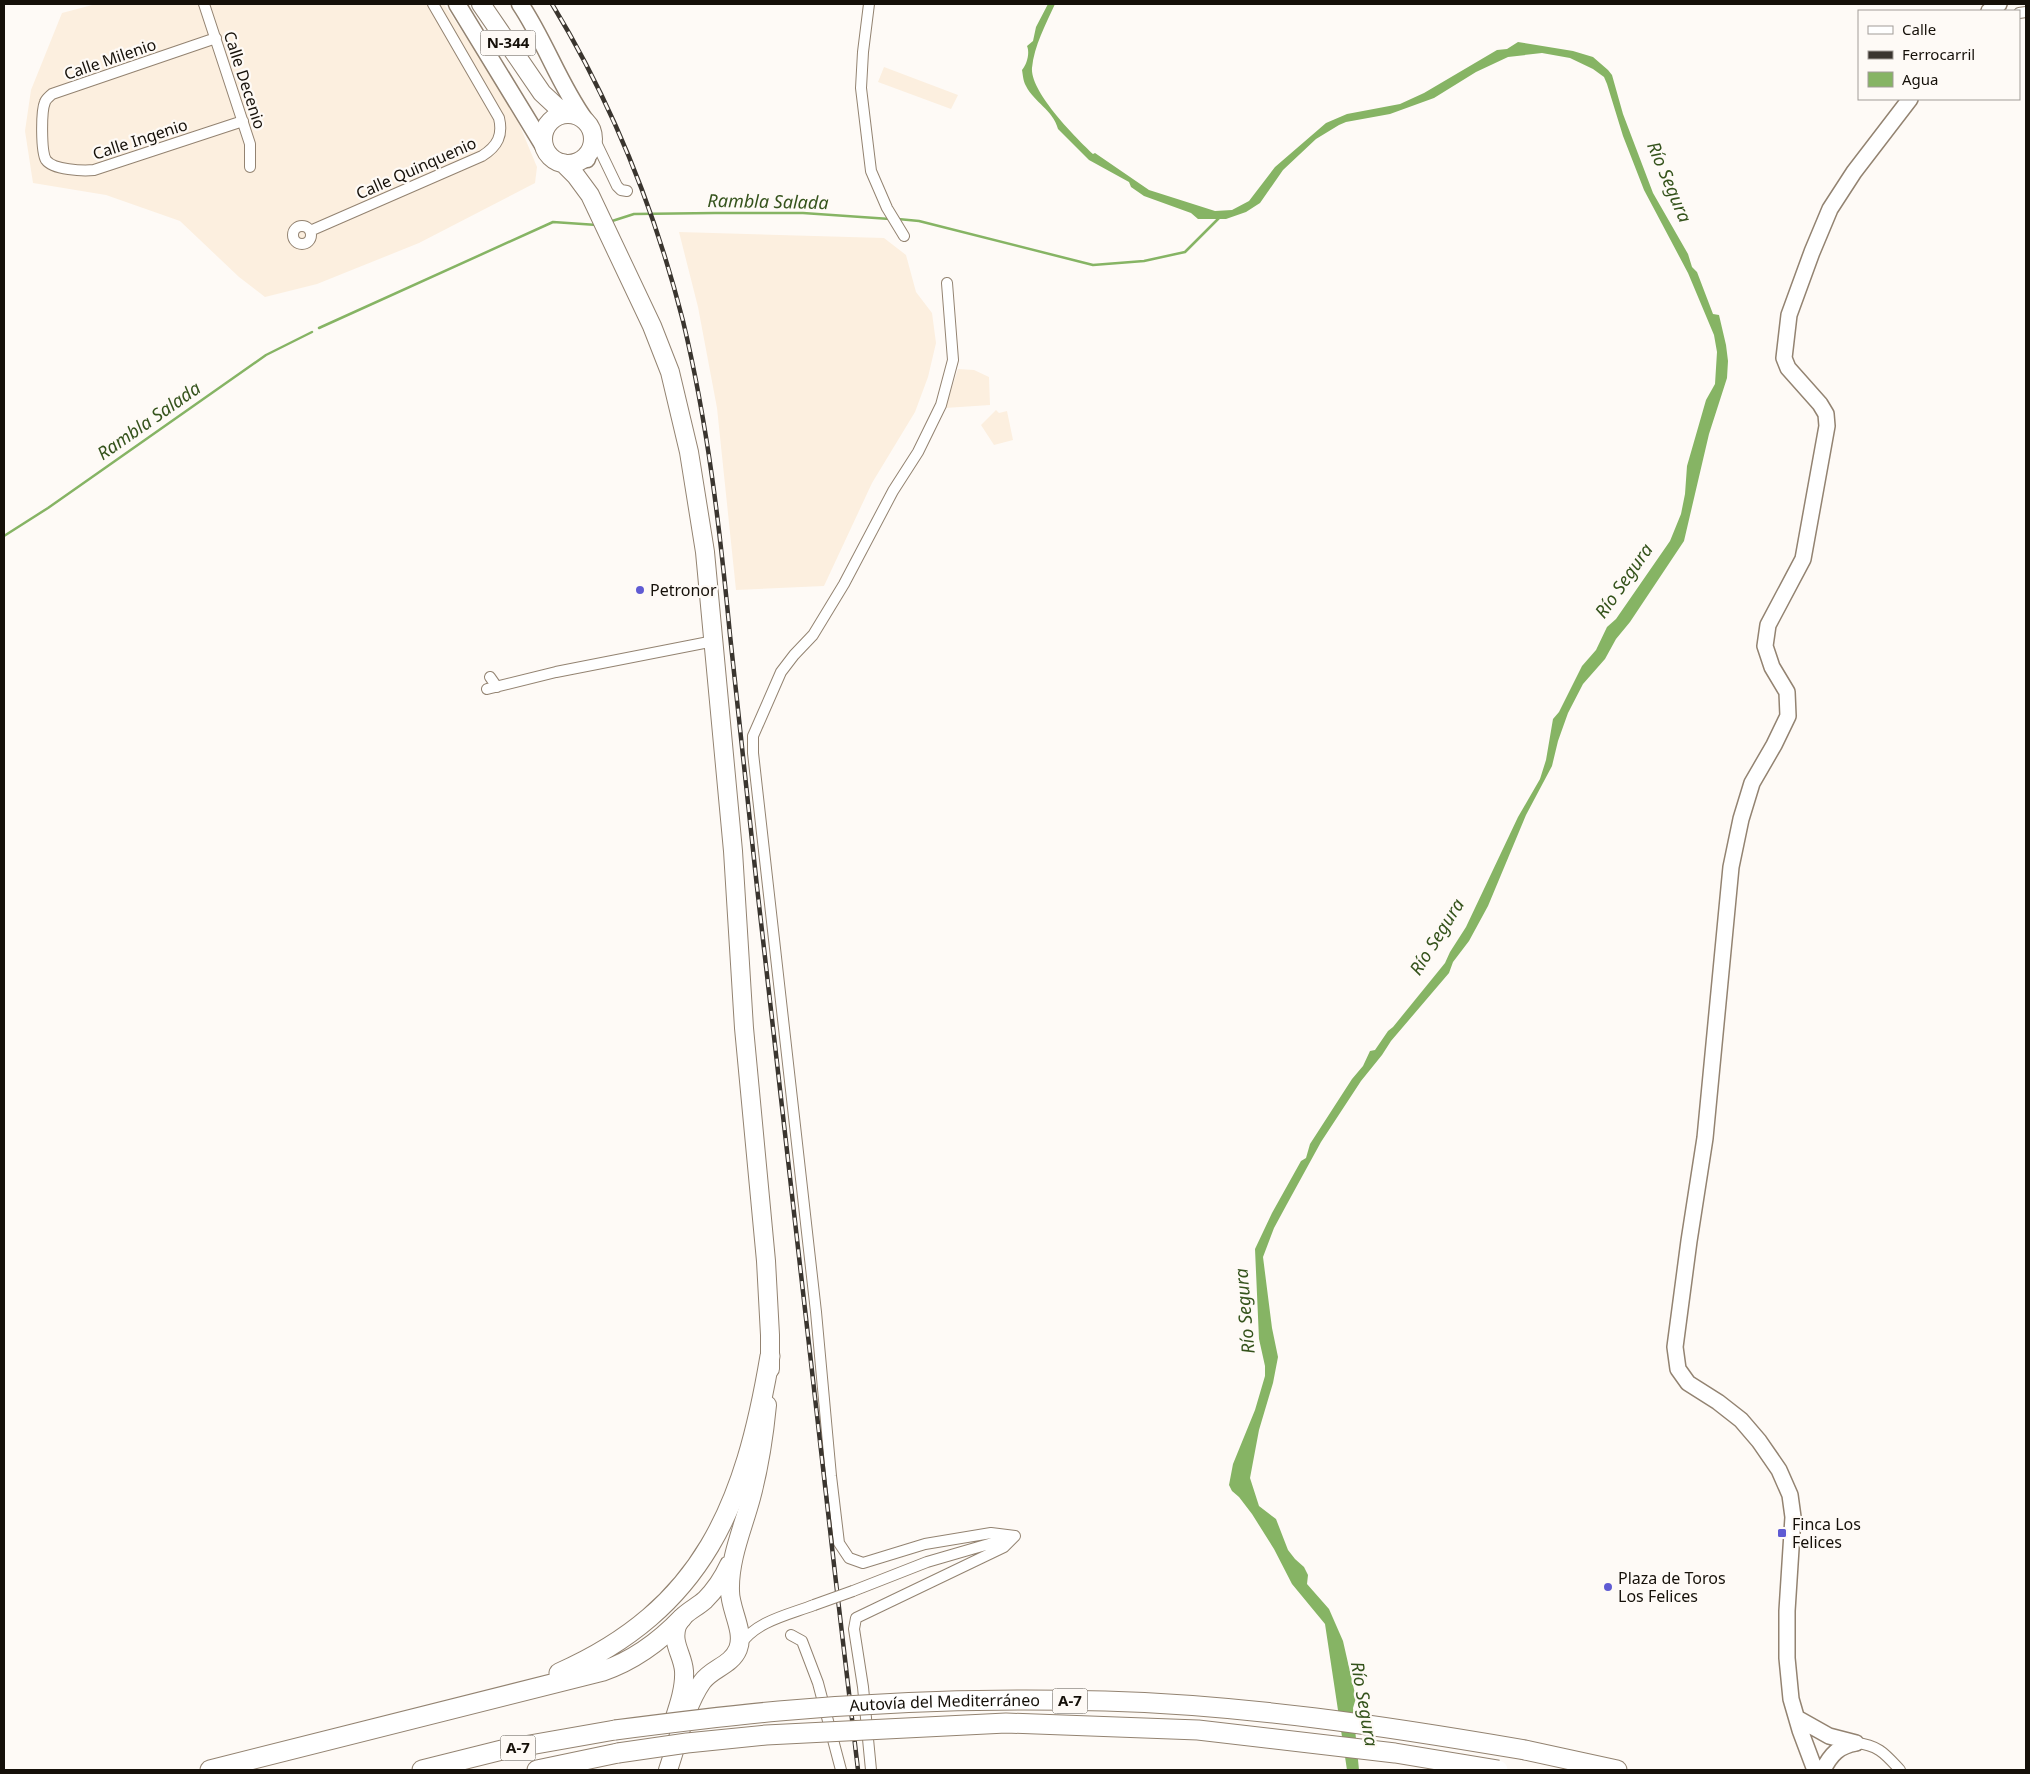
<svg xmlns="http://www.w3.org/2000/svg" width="2030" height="1774" viewBox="0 0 2030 1774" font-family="'Noto Sans',sans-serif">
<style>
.built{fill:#fcefdf}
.water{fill:#86b464}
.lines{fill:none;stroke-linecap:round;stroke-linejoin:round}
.stream{stroke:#86b464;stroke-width:2.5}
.minor-casing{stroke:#938371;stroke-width:12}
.secondary-casing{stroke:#938371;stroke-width:18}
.primary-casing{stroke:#938371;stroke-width:19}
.trunk-casing{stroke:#938371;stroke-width:20}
.motorway-casing{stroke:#938371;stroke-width:21}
.minor{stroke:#fff;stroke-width:10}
.secondary{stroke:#fff;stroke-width:15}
.primary{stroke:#fff;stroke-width:16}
.trunk{stroke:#fff;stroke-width:18}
.motorway{stroke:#fff;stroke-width:19}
.rail-casing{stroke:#3a352f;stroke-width:4.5}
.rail{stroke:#fefaf6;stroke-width:2.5;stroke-dasharray:8;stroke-linecap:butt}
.minor-bridge-casing{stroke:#938371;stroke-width:12;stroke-linecap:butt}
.motorway-bridge-casing{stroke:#938371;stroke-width:21;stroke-linecap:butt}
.minor-bridge{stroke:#fff;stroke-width:10}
.motorway-bridge{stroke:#fff;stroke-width:19}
.poi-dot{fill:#5f5bd3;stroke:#fefaf6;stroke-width:2}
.labels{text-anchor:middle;stroke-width:4.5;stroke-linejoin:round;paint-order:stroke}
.shield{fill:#fefaf6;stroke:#5b5650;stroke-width:1}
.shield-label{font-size:15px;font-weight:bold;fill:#151009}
.street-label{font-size:16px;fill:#151009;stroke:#fefaf6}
.poi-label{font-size:16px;fill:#151009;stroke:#fefaf6;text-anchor:start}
.water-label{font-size:18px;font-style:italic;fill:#35531c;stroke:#fefaf6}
</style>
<rect width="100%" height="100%" fill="#fefaf6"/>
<path class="built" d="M96,4H444L512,107L537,167L535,183L419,243L317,284L265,297L239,277L180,221L106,195L33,183L25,131L31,90L62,13Z
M884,67L958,95L951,109L878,82Z
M679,232L884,238L906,255L916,292L932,313L936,343L928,377L915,412L872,483L824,586L736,590L717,408L698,307Z
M958,369L974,370L989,377L990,405L945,408Z
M996,410L999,413L1007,411L1013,440L994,445L981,425Z"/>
<path class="water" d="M1048,4H1055C1046,24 1034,46 1032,68C1030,92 1076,138 1093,154L1095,153L1149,190L1215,211L1232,210L1249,201L1275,167L1326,123L1347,114L1400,104L1424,93L1497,50L1507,49L1518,42L1573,51L1593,57L1608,70L1612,75L1623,114L1653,193L1688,254L1692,267L1697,272L1713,314L1719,315L1726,345L1728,361L1727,378L1709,434L1684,541L1630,622L1616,639L1605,659L1583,684L1568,713L1558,741L1552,766L1526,815L1488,906L1469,941L1453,962L1449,973L1391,1041L1382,1055L1361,1081L1321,1142L1287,1204L1274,1228L1263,1257L1272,1328L1278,1357L1273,1383L1259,1430L1250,1478L1259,1506L1276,1519L1288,1550L1295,1559L1304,1567L1308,1575L1307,1584L1329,1609L1343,1641L1356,1698L1353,1708L1359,1770H1347L1325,1624L1292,1584L1274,1549L1252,1514L1239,1497L1232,1491L1229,1485L1233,1464L1255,1410L1265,1376V1366L1259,1339L1255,1249L1272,1213L1301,1161L1306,1158L1310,1144L1352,1079L1363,1066L1370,1051L1375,1050L1388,1031L1393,1027L1445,963L1450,952L1466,927L1518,817L1540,779L1546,760L1553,719L1559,712L1582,666L1596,650L1607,627L1616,619L1670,541L1681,514L1685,494L1687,466L1706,400L1715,384L1717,352L1714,335L1688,273L1644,190L1623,136L1607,84L1604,77L1593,69L1570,58L1542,53L1508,57L1476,72L1434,98L1390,114L1346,122L1339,125L1316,139L1283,170L1260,203L1246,212L1226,219H1198L1191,213L1144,196L1131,187L1129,182L1089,160L1058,129C1053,110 1034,102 1026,86C1023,81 1023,75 1022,70C1027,64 1030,53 1027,46L1033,41L1036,27Z"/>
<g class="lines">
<path class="stream" d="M898,219L919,221L1093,265L1144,261L1185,252L1219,218
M609,222L634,214L715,213H803L890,219
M319,328L553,222L597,225
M4,536L48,508L266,355L312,332"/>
<defs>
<path id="minor" d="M204,4L250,144V167
M869,4L863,52L861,88L871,171L887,208L904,236
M2019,13L2026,12
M216,38L52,94C50,96 46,99 45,102C41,111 41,152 46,160C53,170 83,171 94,170L243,121
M593,136L617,186L621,190L627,191
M293 235a9 9 0 1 1 18 0a9 9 0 1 1-18 0Z
M310,231L482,156C498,146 503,135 499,118L433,4
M490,677L497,687
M487,689L556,672L714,641
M853,1591L927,1562L1013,1537
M791,1635L802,1641L818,1683L841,1770
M740,1645C756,1621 788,1615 814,1605
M1856,1743C1879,1745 1886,1755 1900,1770
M871,1770L863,1687L854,1629L856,1618L1004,1547L1015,1536L991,1533L925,1544L863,1563L849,1558L839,1543L831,1476L816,1312L753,753V736L781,672L794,655L813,635L844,584L893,491L918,452L941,405L953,360L947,283"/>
<path id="secondary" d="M1989,11L1999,4
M1797,1718L1829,1736L1856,1743
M1815,1770L1800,1730L1791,1699L1787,1658V1611L1793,1517L1790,1495L1779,1470L1759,1441L1741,1420L1718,1402L1688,1383L1678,1369L1675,1347L1689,1241L1705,1138L1731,867L1741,819L1752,783L1774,745L1788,716L1787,692L1772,667L1765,646L1768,625L1803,559L1827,426L1826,414L1820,404L1788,368L1784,358L1789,315L1812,252L1830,209L1854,172L1910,99
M1823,1770C1831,1754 1839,1746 1856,1743"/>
<path id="primary" d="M457,4L543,145
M520,4C545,41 559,84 585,120
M587,159L588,154"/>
<path id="trunk" d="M481,4L542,93L557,107L573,114
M543 139a25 25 0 1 1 50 0a25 25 0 1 1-50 0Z
M563,163L576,176L590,195L652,326L670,372L689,452L705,552L733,851L744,1028L766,1261L770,1335V1369
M674,1720C679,1705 685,1687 684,1671C683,1655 671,1643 677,1626C682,1613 695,1609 705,1600C715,1590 723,1578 729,1565
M668,1770C678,1741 685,1707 702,1682C712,1668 731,1666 738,1649C745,1631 730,1610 730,1591C729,1559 743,1528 751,1498C759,1468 764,1436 767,1405"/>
<path id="motorway" d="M559,1673C704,1609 745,1504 770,1356
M1525,1750L1617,1770
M210,1770L603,1671C635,1660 659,1642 682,1618
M422,1770L502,1750L615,1730
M537,1770L618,1753"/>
</defs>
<use href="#minor" class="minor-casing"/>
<use href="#secondary" class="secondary-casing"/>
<use href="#primary" class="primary-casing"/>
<use href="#trunk" class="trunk-casing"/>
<use href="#motorway" class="motorway-casing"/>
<use href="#minor" class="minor"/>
<use href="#secondary" class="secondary"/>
<use href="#primary" class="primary"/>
<use href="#trunk" class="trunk"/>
<use href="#motorway" class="motorway"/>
<defs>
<path id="rail" d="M552,4C611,101 655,211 683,321C708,425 720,530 730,635C739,719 748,803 757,887C791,1182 823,1476 858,1770"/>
</defs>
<use href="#rail" class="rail-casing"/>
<use href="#rail" class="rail"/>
<defs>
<path id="minor-bridge" d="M814,1605L853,1591"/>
<g id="motorway-bridge">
<path id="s1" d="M615,1730C669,1723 724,1716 779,1711C887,1701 997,1698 1105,1701C1246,1705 1385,1726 1525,1750"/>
<path d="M618,1753L687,1743L766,1735L1006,1723L1198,1730L1395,1753L1498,1770"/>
</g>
</defs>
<use href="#minor-bridge" class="minor-bridge-casing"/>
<use href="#motorway-bridge" class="motorway-bridge-casing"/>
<use href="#minor-bridge" class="minor-bridge"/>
<use href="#motorway-bridge" class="motorway-bridge"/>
</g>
<g class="poi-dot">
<circle cx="640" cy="590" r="5"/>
<rect x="1777" y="1528" width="10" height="10" rx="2.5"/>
<circle cx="1608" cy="1587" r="5"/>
</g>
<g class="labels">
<g class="shield">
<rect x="480.5" y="30.5" width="55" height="25" rx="4"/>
<rect x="1052.5" y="1688.5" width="35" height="25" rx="4"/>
<rect x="500.5" y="1735.5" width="35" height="25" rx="4"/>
</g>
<g class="shield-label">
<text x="508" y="48">N-344</text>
<text x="1070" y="1706">A-7</text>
<text x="518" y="1753">A-7</text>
</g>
<g class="street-label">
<text transform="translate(110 59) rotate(-19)" y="6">Calle Milenio</text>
<text transform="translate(245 80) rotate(72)" y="6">Calle Decenio</text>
<text transform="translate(140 139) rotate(-18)" y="6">Calle Ingenio</text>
<text transform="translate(416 168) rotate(-24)" y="6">Calle Quinquenio</text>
<text dy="6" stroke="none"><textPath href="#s1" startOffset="331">Autovía del Mediterráneo</textPath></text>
</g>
<g class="poi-label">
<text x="650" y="596">Petronor</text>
<text x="1792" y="1530">Finca Los<tspan x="1792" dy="18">Felices</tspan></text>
<text x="1618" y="1584">Plaza de Toros<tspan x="1618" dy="18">Los Felices</tspan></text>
</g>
<g class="water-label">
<text transform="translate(1669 182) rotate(67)" y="6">Río Segura</text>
<text transform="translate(768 202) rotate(1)" y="6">Rambla Salada</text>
<text transform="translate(149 421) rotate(-35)" y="6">Rambla Salada</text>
<text transform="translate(1624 581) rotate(-55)" y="6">Río Segura</text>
<text transform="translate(1437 937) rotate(-58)" y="6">Río Segura</text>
<text transform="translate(1245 1311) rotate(-95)" y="6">Río Segura</text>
<text transform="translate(1364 1704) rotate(80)" y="6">Río Segura</text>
</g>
</g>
<rect width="2030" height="1774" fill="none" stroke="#151009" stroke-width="10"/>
<rect x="1858" y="10" width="162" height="90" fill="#fefaf6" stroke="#a19c97"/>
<rect x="1868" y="26" width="25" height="8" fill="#ffffff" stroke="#a19c97"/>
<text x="1902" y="35" font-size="15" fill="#151009">Calle</text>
<rect x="1868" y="51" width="25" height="8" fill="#3a352f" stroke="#a19c97"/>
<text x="1902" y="60" font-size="15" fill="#151009">Ferrocarril</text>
<rect x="1868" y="72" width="25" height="15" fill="#86b464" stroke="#a19c97"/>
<text x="1902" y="85" font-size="15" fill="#151009">Agua</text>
</svg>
